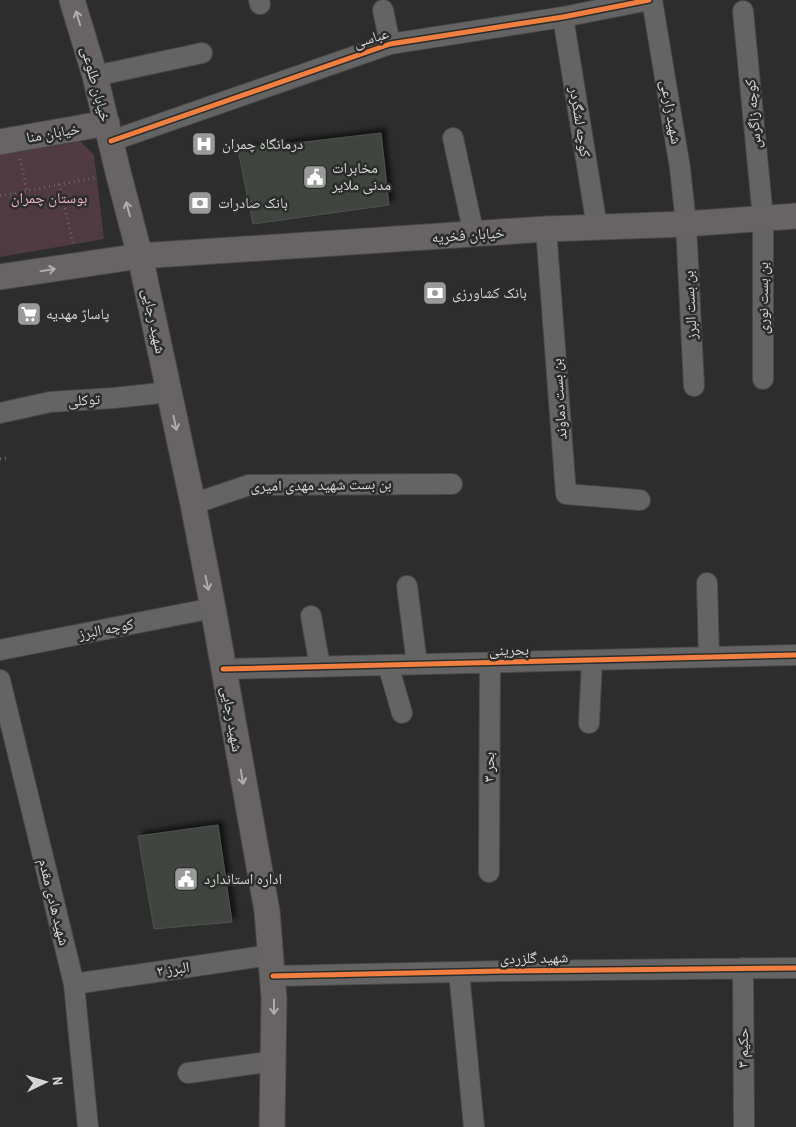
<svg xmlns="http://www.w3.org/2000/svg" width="796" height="1127" viewBox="0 0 796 1127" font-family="'Archivo Narrow','Noto Naskh Arabic',sans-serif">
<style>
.green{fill:#503b42}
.building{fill:#3f4441;stroke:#515151;filter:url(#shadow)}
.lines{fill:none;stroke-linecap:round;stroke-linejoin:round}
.minor-casing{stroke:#484848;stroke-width:22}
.major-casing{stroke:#484848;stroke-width:27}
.path{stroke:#686868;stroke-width:3;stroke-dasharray:1 4;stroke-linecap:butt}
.minor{stroke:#646464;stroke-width:20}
.major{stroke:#686364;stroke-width:25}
.cycleway-casing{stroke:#2c2e2c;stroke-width:8}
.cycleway{stroke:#f27e40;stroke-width:5}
.oneway{stroke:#aeadad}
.labels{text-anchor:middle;stroke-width:5;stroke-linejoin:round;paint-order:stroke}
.street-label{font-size:15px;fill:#d4d5d4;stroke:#2c2e2c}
.poi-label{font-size:15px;fill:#d4d5d4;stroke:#2c2e2c;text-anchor:start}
.park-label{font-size:15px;fill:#edb0c6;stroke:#2c2e2c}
</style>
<defs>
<filter id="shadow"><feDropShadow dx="4.5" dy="-4.5" stdDeviation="2.5" flood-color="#0009"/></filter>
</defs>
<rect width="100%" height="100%" fill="#2d2d2d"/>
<path class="green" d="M79,140L94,155L104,239L0,257V154Z"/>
<path class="building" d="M381,133L389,205L253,224L238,150Z
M218,825L232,922L154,929L138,836Z"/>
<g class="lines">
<defs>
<path id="minor" d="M259,0L260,4
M652,0L680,168L686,224L694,386
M383,10L390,44
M743,11L763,218V379
M563,17L597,227
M95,76L202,53
M453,138L474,235
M111,141L390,44L563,17L649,0
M546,229L566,494L640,500
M0,413L50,402L114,398L169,392
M193,504L249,485L452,484
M707,583L709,657
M407,586L417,664
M311,616L320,667
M0,650L213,608
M388,665L402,713
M223,669L796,655
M0,680L74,984L88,1127
M589,723L592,660
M489,872L490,663
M743,968L744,1127
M459,972L474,1127
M273,976L502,971L796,968
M74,984L271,955
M188,1073L274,1061"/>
<path id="major" d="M72,0L95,76L118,172L140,256L193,504L213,608L267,911L274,998L272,1127
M0,142L107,123
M0,277L140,256L546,229L686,224L796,216"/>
</defs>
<use href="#minor" class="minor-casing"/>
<use href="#major" class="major-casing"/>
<path class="path" d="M20,159L27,191
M59,184L73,243
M0,196L98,177
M0,459L7,458"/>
<use href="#minor" class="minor"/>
<use href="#major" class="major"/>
<defs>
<path id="cycleway" d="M111,141L390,44L563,17L649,0
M223,669L796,655
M273,976L502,971L796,968"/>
</defs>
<use href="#cycleway" class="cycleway-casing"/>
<use href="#cycleway" class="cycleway"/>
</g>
<defs><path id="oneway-shaft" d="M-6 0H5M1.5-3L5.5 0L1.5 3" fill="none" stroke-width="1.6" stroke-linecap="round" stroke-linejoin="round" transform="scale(1.25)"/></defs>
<g class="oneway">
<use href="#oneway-shaft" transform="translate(78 18) rotate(-107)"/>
<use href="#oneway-shaft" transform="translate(128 209) rotate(-105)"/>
<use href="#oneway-shaft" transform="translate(48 270) rotate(-9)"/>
<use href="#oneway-shaft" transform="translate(175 423) rotate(78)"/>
<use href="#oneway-shaft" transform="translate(207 583) rotate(78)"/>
<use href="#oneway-shaft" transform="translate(242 777) rotate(80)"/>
<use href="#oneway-shaft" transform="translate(274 1007) rotate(90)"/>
</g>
<defs>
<symbol id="hospital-square" viewBox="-11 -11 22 22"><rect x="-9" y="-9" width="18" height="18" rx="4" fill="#9a9a9a" stroke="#2c2e2c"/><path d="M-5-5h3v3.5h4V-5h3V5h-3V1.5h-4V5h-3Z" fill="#fff"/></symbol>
<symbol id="civic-square" viewBox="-11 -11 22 22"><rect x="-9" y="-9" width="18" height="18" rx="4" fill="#9a9a9a" stroke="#2c2e2c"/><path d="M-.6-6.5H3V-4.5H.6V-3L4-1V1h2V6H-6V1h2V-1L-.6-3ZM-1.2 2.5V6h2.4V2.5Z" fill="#fff"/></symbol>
<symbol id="bank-square" viewBox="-11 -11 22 22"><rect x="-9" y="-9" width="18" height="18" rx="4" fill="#9a9a9a" stroke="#2c2e2c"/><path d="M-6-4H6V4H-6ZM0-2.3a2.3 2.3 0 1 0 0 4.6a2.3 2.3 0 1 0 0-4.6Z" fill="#fff"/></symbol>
<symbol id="supermarket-square" viewBox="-11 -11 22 22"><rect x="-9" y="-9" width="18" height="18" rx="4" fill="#9a9a9a" stroke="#2c2e2c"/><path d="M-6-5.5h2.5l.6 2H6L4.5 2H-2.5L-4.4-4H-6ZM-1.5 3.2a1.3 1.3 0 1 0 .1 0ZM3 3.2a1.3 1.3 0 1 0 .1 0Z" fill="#fff"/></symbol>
</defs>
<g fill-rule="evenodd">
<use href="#hospital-square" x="190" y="130" width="28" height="28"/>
<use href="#civic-square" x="301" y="163" width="28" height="28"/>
<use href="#bank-square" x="186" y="189" width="28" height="28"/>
<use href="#bank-square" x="421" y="279" width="28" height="28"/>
<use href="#supermarket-square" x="15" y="300" width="28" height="28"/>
<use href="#civic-square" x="172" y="865" width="28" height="28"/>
</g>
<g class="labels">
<g class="street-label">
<text transform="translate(371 38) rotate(-17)" y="5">عباسی</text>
<text transform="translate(96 84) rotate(75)" y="5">خیابان طلوعی</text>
<text transform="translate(671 112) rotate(80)" y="5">شهید زارعی</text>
<text transform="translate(753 114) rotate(-95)" y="5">کوچه زاگرس</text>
<text transform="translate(580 122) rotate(81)" y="5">کوچه لشگردر</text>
<text transform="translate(53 133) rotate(-10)" y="5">خیابان منا</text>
<text transform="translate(468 235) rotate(-4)" y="5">خیابان فخریه</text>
<text transform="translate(763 298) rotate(-90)" y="5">بن بست نوری</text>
<text transform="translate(690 305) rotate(-93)" y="5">بن بست البرز</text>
<text transform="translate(154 321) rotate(78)" y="5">شهید رجایی</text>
<text transform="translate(559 399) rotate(-94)" y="5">بن بست دماوند</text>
<text transform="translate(84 400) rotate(-4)" y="5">توکلی</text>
<text transform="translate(321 485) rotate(-1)" y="5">بن بست شهید مهدی امیری</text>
<text transform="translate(106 629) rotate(-11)" y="5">کوچه البرز</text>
<text transform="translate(509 650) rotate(-1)" y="5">بحرینی</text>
<text transform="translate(232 719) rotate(80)" y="5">شهید رجایی</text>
<text transform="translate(489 767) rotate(-90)" y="5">بحر ۳</text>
<text transform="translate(54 902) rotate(76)" y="5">شهید هادی مقدم</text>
<text transform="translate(534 958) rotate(-1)" y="5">شهید گلزردی</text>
<text transform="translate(173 969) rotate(-8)" y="5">البرز ۲</text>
<text transform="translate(743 1048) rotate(-90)" y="5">حکیم ۳</text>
</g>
<g class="poi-label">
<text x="222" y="149">درمانگاه چمران</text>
<text x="332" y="173">مخابرات<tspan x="332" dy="17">مدنی ملایر</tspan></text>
<text x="218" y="208">بانک صادرات</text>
<text x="452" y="298">بانک کشاورزی</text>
<text x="46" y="319">پاساژ مهدیه</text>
<text x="204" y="884">اداره استاندارد</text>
</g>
<g class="park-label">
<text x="49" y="203">بوستان چمران</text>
</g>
</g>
<g transform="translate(45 1082) rotate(85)" stroke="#2c2e2c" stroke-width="4" paint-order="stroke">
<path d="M0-4L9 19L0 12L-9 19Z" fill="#d4d5d4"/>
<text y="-8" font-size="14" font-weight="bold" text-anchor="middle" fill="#d4d5d4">N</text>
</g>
</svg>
